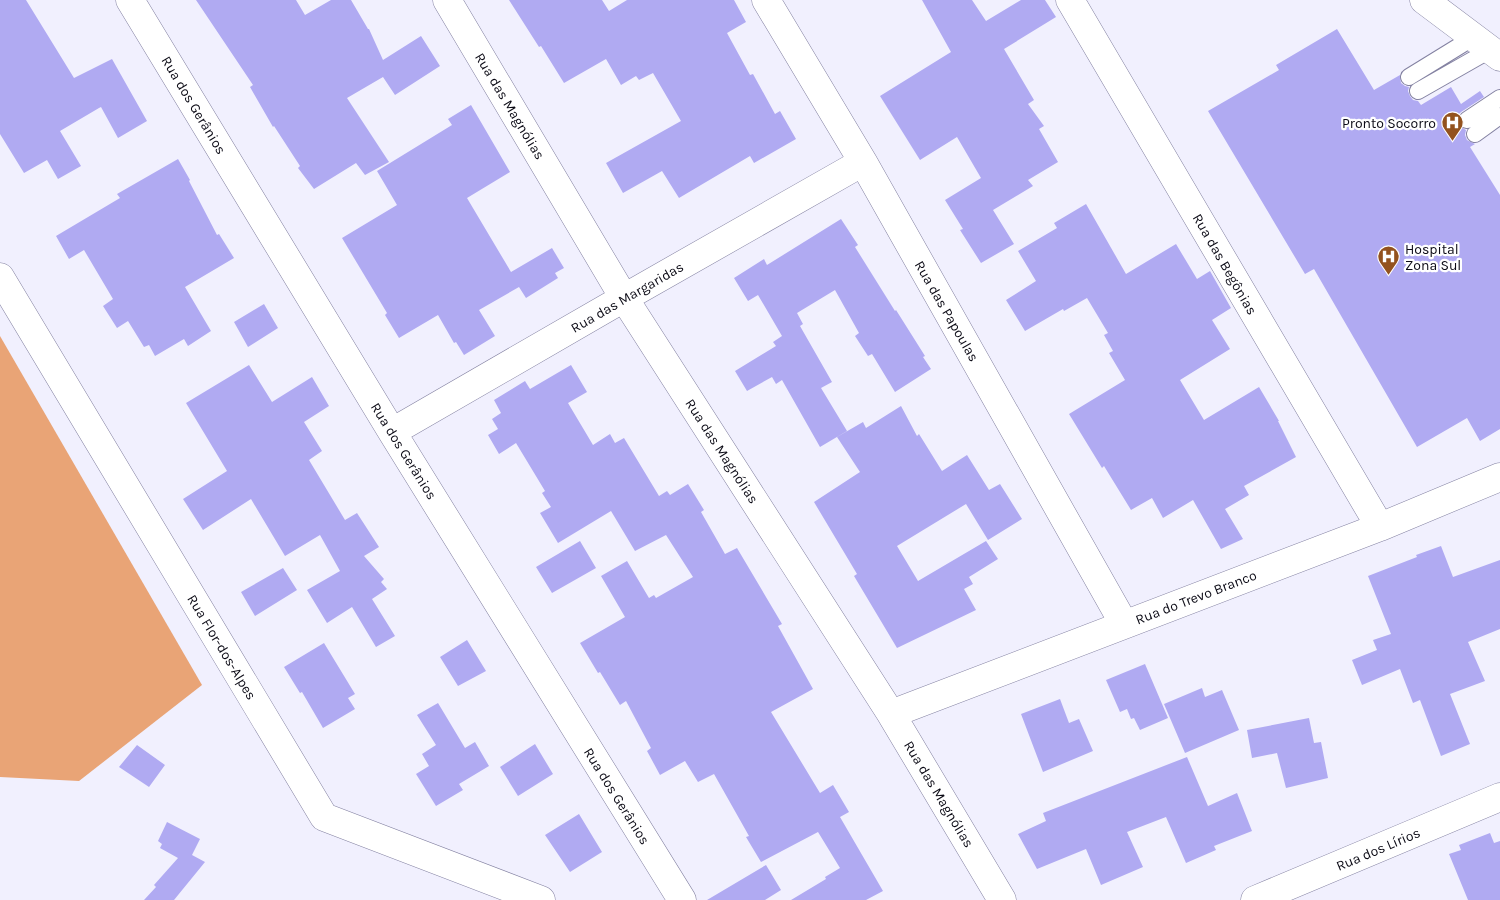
<svg xmlns="http://www.w3.org/2000/svg" width="1500" height="900" viewBox="0 0 1500 900" font-family="Karla,sans-serif">
<style>
.forest{fill:#e9a476}
.building{fill:#b0aaf2}
.lines{fill:none;stroke-linecap:round;stroke-linejoin:round}
.service-casing{stroke:#8482a2;stroke-width:18}
.minor-casing{stroke:#8482a2;stroke-width:29}
.service{stroke:#fff;stroke-width:16}
.minor{stroke:#fff;stroke-width:28}
.labels{text-anchor:middle;stroke-width:4.5;stroke-linejoin:round;paint-order:stroke}
.street-label{font-size:14px;fill:#0b0a15;stroke:#fff}
.poi-label{font-size:14px;fill:#0b0a15;stroke:#fff;text-anchor:end}
</style>
<rect width="100%" height="100%" fill="#f1f0fe"/>
<path class="forest" d="M0,336L202,685L79,781L0,777Z"/>
<path class="building" d="M0,0H26L74,78L112,59L147,121L118,138L101,107L99,108L60,131L81,166L58,179L47,160L24,173L0,134Z
M196,0H296L305,15L331,0H351L368,29H369L383,60L421,36L440,66L395,95L383,77L347,98L389,162L365,175L356,163L314,189L298,168L300,166L274,126L273,127L250,87L253,85Z
M509,0H602L609,11L627,0H734L746,22L727,33L750,75L753,74L775,114L780,111L796,139L754,163L750,156L679,198L662,171L623,193L606,163L681,121L653,73L639,80L636,76L621,85L606,59L564,83L541,46L539,47Z
M922,0H972L986,21L1021,0H1045L1056,17L1004,49L1034,100L1028,104L1044,126L1039,129L1058,162L1028,180L1033,186L993,210L1014,244L981,263L960,230L963,229L945,200L981,178L957,137L920,160L880,96L951,52Z
M1337,29L1374,90L1400,75L1401,83L1405,86L1409,87L1408,91L1410,96L1413,100L1418,101L1421,105L1451,87L1461,104L1480,91L1484,97L1461,112L1458,115L1457,120L1459,126L1466,130L1465,135L1467,140L1475,144L1470,147L1500,195V429L1480,441L1467,418L1417,447L1314,269L1305,274L1208,111L1279,70L1276,65Z
M471,105L510,172L467,198L511,272L552,248L564,268L555,273L558,278L526,298L519,287L479,310L495,336L464,355L456,342L454,343L438,315L399,338L385,315L387,313L342,238L397,205L377,171L452,125L448,119Z
M178,159L190,180L189,181L217,235L219,234L234,258L185,287L211,331L188,346L184,339L155,356L149,345L144,347L128,321L117,328L103,306L113,299L84,250L69,259L56,236L120,198L117,194Z
M1086,204L1126,274L1176,244L1197,279L1210,271L1231,308L1212,320L1230,349L1180,380L1204,420L1259,387L1279,421H1278L1296,457L1244,486L1249,495L1225,509L1243,539L1221,549L1193,500L1163,518L1152,498L1131,510L1104,466L1102,468L1069,414L1125,380L1109,353L1113,351L1104,335L1108,333L1087,298L1064,311L1063,309L1025,331L1006,300L1036,281L1018,251L1057,228L1054,223Z
M841,219L858,245L855,247L895,311L896,310L925,356L923,357L931,369L895,392L872,354L868,356L855,336L859,333L835,290L797,313L803,324L800,326L832,382L821,388L847,431L820,447L782,380L776,384L772,377L747,391L735,371L776,346L773,342L782,336L758,295L748,301L734,278L764,259L767,265Z
M264,304L278,328L248,347L234,322Z
M249,365L272,402L312,377L329,406L304,422L322,451L309,460L345,520L357,513L379,547L364,556L384,579L381,582L387,589L372,599L395,636L376,647L352,607L327,623L307,590L340,571L320,535L285,556L251,499L203,530L183,499L227,471L186,403Z
M571,365L587,392L568,403L593,445L610,434L615,443L624,438L659,496L667,491L670,495L688,484L704,510L701,512L725,554L737,548L782,624L778,626L813,689L771,712L820,793L833,785L849,812L840,817L883,891L866,900H791L826,879L825,877L840,868L818,832L761,862L746,837L749,836L714,774L698,782L685,761L660,775L647,751L651,748L626,701L620,705L600,672L598,673L580,643L625,617L601,576L627,561L649,598L654,595L656,598L693,577L666,535L635,551L611,511L558,543L540,513L551,507L542,493L545,491L516,443L499,454L488,435L498,429L492,419L501,413L494,400L525,381L530,389Z
M901,406L917,436L919,434L942,471L967,455L989,490L1000,484L1022,519L988,540L966,504L897,546L918,581L986,541L998,559L969,577L973,584L964,589L976,610L897,648L854,576L857,574L814,502L860,472L837,437L863,422L866,428Z
M580,541L596,568L552,593L536,567Z
M1441,546L1453,577L1500,560V629L1468,642L1485,681L1450,694L1470,744L1441,756L1420,700L1413,703L1400,669L1362,685L1352,660L1377,650L1373,640L1391,634L1368,576L1417,557L1416,555Z
M283,568L297,590L255,616L241,592Z
M467,640L486,671L458,686L440,657Z
M324,643L355,694L348,698L355,709L323,728L302,692L300,693L284,667Z
M1145,664L1168,718L1140,730L1134,718L1131,719L1127,709L1120,712L1106,680Z
M1202,688L1205,697L1222,690L1239,730L1185,753L1164,704Z
M1060,699L1069,723L1079,719L1093,751L1043,772L1021,714Z
M438,703L465,748L475,742L489,766L459,784L463,790L436,806L416,774L429,766L422,754L436,745L417,715Z
M1309,718L1314,743L1321,742L1328,778L1286,788L1277,753L1252,758L1247,730Z
M535,744L553,774L518,796L500,767Z
M137,745L165,765L149,787L119,767Z
M1187,757L1208,806L1237,793L1252,831L1214,846L1216,850L1186,863L1166,817L1127,832L1143,867L1101,885L1086,849L1037,869L1018,834L1046,821L1043,813Z
M579,814L602,852L570,872L545,835Z
M167,822L200,839L192,855L205,862L174,900H144L156,887L154,885L178,858L160,848L162,844L158,841Z
M1490,833L1494,843L1500,841V900H1468L1449,854L1461,850L1459,845Z
M766,865L781,890L765,900H707Z"/>
<g class="lines">
<defs>
<path id="service" d="M1409,77L1474,37
M1418,91L1490,50
M1467,120L1500,98
M1475,134L1500,116"/>
<path id="minor" d="M130,0L392,432L682,900
M447,0L624,298L891,714L1002,900
M766,0L863,162L1124,624
M1070,0L1380,527
M1424,0L1500,57
M0,277L324,817L541,900
M392,432L624,298L863,162
M891,714L1380,527L1500,477
M1255,900L1500,797"/>
</defs>
<use href="#service" class="service-casing"/>
<use href="#minor" class="minor-casing"/>
<use href="#service" class="service"/>
<use href="#minor" class="minor"/>
</g>
<defs>
<symbol id="hospital-pin" viewBox="-11 -11 22 30"><path d="M0 17L-7.5 6A9.5 9.5 0 1 1 7.5 6Z" fill="#93521e" stroke="#fff"/><path d="M-5-5h3v3.5h4V-5h3V5h-3V1.5h-4V5h-3Z" fill="#fff"/></symbol>
</defs>
<g fill-rule="evenodd">
<use href="#hospital-pin" x="1440" y="110" width="25" height="34"/>
<use href="#hospital-pin" x="1376" y="244" width="25" height="34"/>
</g>
<g class="labels">
<g class="street-label">
<text transform="translate(194 105) rotate(59)" y="5">Rua dos Gerânios</text>
<text transform="translate(510 106) rotate(59)" y="5">Rua das Magnólias</text>
<text transform="translate(1225 264) rotate(60)" y="5">Rua das Begônias</text>
<text transform="translate(627 297) rotate(-30)" y="5">Rua das Margaridas</text>
<text transform="translate(947 311) rotate(60)" y="5">Rua das Papoulas</text>
<text transform="translate(404 451) rotate(58)" y="5">Rua dos Gerânios</text>
<text transform="translate(722 451) rotate(57)" y="5">Rua das Magnólias</text>
<text transform="translate(1196 597) rotate(-21)" y="5">Rua do Trevo Branco</text>
<text transform="translate(222 647) rotate(59)" y="5">Rua Flor-dos-Alpes</text>
<text transform="translate(939 794) rotate(59)" y="5">Rua das Magnólias</text>
<text transform="translate(617 796) rotate(58)" y="5">Rua dos Gerânios</text>
<text transform="translate(1378 849) rotate(-23)" y="5">Rua dos Lírios</text>
</g>
<g class="poi-label">
<text x="1436" y="128">Pronto Socorro</text>
<text x="1405" y="254" text-anchor="start">Hospital<tspan x="1405" dy="16">Zona Sul</tspan></text>
</g>
</g>
</svg>
